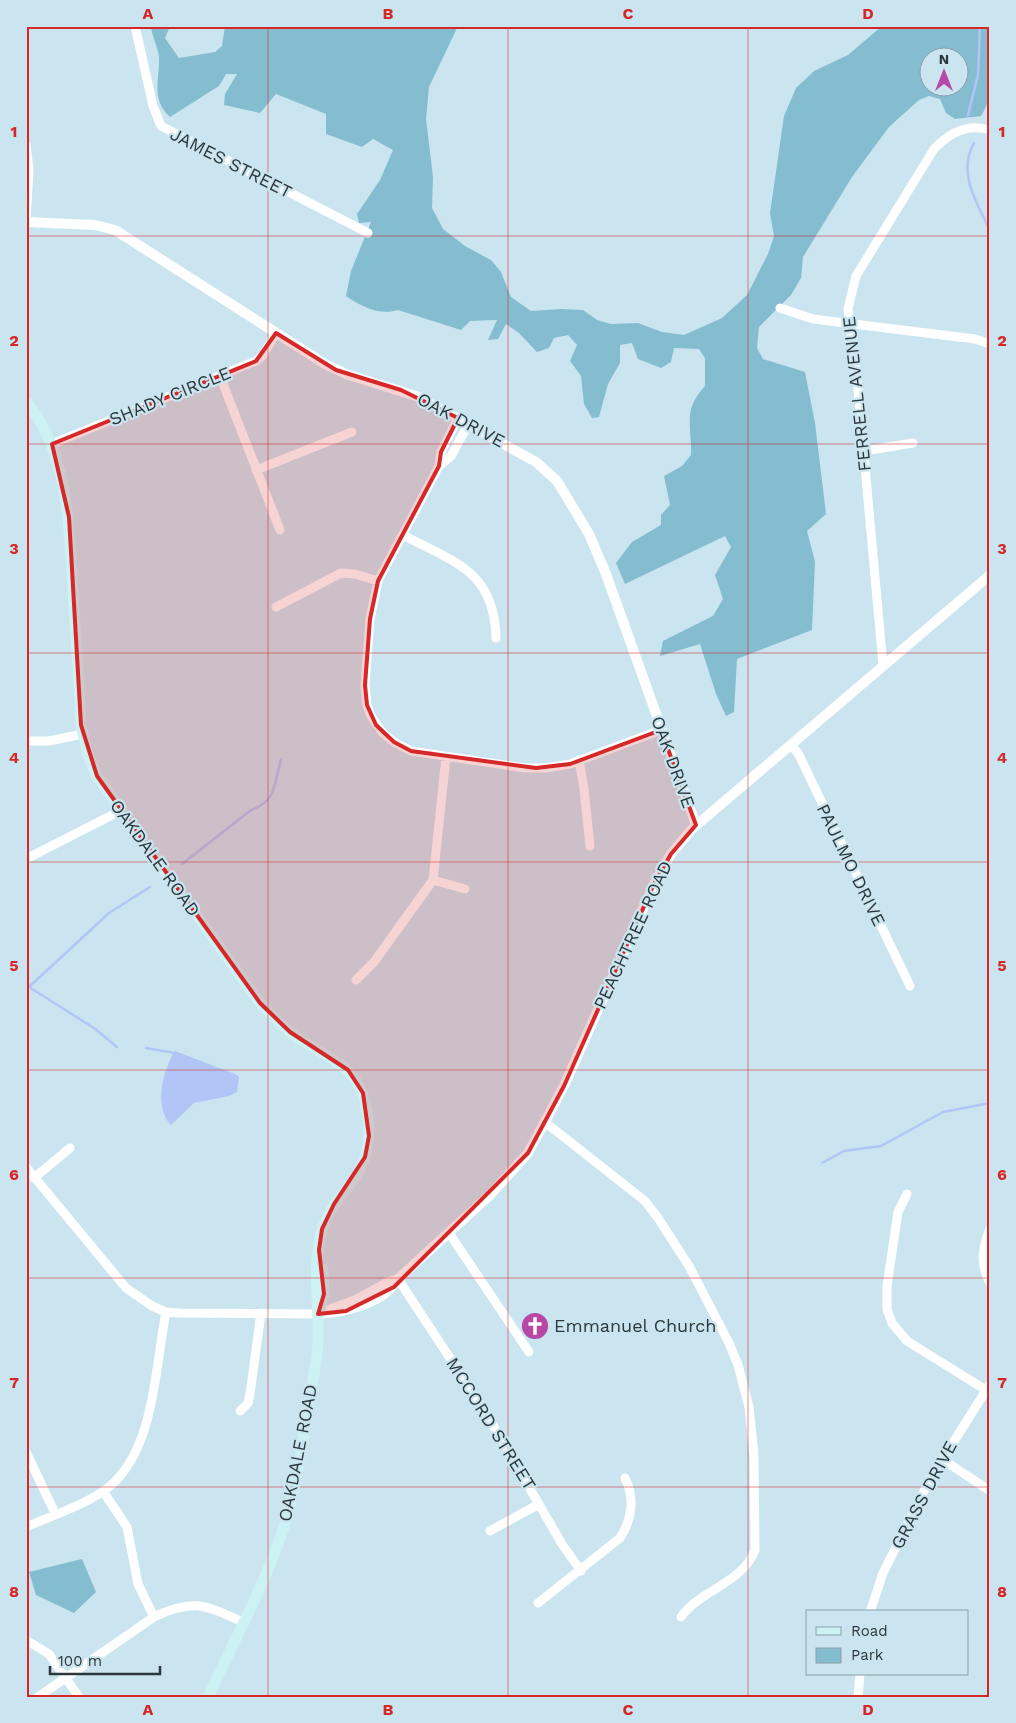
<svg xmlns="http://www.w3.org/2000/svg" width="1016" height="1723" viewBox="0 0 1016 1723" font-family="'Work Sans',sans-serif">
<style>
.green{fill:#85bdd0;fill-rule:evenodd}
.water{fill:#b1c6f6}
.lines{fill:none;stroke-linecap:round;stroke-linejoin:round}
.stream{stroke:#b1c6f6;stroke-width:2.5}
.minor{stroke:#fff;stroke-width:9}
.tertiary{stroke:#fff;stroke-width:10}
.secondary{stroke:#ccf2f3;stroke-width:11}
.marked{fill:#d62828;fill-opacity:0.2;stroke:#d62828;stroke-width:4;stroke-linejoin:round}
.grid{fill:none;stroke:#d62828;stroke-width:1;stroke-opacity:0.55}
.labels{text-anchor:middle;stroke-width:4.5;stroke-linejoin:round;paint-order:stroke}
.street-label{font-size:18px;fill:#2c373b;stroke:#cae5ef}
.poi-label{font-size:18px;fill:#2c373b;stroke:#cae5ef;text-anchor:start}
.neatline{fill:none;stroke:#d62828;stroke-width:2}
.grid-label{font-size:16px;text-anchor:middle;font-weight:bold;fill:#d62828}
</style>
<rect width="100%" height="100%" fill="#cae5ef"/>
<path class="green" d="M151,26H170L165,38L179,58L215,52L222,46L225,26H458L429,87L426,119L433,177L432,208L443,229L465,246L491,260L501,272L511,297L531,311L561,309L583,310L597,320L611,324L638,323L662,332L684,335L722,318L747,295L768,254L774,236L770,213L784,116L796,88L814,71L848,55L882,26H990C990,54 997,92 981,116L955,119L946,113L940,99L929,96L919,100L889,127L852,177L803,257L801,278L791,295L759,327L757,348L763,359L805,372L815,423L826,514L807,531L815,562L812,630L737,659L734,712L726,716L716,694L700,644L660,656L663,641L713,616L723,599L715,575L731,547L725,536L625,584L616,563L632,542L661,525V515L670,505L664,476L682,466L691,455C692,424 682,411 705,386V358L699,349L674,348L671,362L661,368L638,359L632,343L620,345V363L608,384L599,417L592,418L584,404L581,376L570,361L577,345L568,335L554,338L549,348L537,352L519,333L506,324L498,339L488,340L497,320L470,321L461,330L398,310C380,316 360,306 346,296L351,271L371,222L359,223L357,214L380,180L393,150L373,139L362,147L326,134V114L276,94L260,113L224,105L225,94L237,74H226L219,86L170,117C150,98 160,80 159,57C158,47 152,37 151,26ZM928,58H958V88H928Z
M82,1559L96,1592L74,1613L36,1595L29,1572Z"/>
<path class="water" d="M175,1051L235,1074L239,1077L237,1092L229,1096L194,1103L171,1125C153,1106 163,1070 175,1051Z"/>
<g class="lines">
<path class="stream" d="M968,115L978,75L980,26
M974,143C957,172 977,204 990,230
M182,864L251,810C277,801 274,784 281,759
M29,987L109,913L150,887
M26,989L29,987L94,1028L117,1047
M146,1048L175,1053
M822,1163L844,1151L881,1146L943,1112L990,1103"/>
<path class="minor" d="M135,26L153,106L161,126L368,233
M26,145L29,169L26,222
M780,308L813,319L975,339L990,344
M220,376L280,530
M458,418L441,452L439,466L451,456L469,423
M52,444L256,361L263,355L276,333
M864,451L913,443
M439,466L378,581L370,619L365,685L367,705L371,716L382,732L394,742L411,751L525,768H546L570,764L661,730
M256,470L352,432
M403,535C455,563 494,570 496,638
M276,607L341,573L355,574L378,581
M883,665L858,389L848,309L856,276L934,149C949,133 968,123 990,130
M26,741H49L83,734
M791,745L798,753L910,986
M579,760L584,789L590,846
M26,859L120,811
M433,880L465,889
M356,980L374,962L433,880L446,757
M546,1123L645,1201L658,1218L689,1266L729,1343L738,1365L749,1407L754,1455L755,1550C742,1584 701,1589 681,1617
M26,1167L126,1288L152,1306L166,1312L179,1313L318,1314
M34,1178L70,1148
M907,1194L898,1212L887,1286V1309L892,1323L907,1341L986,1390
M990,1229C982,1248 980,1264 990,1283
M449,1233L529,1352
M398,1279L486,1413L562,1544L581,1571
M240,1411L248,1403L250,1394L261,1313
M26,1452L55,1513
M942,1459L990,1491
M103,1491L127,1527L138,1584L154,1617
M26,1527C53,1515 86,1505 109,1487C155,1449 155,1367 166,1312
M490,1531L539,1504
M538,1603L620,1538C632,1520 635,1498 625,1478
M870,1612L883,1573L929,1481L990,1384
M26,1640L49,1654L79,1697
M38,1697L154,1617C193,1598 205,1605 243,1622
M858,1697L860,1674"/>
<path class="tertiary" d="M26,222L95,225L115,230L325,364L346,374L419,397L536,462L557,481L589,534L606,574L696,825
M329,1310L356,1300L389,1282L398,1279
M318,1314C345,1312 383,1304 398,1279L491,1194L528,1153L564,1086L654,884L671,854L692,829L990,575"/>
<path class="secondary" d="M26,401C70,455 69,528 73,595C76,638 79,681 81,725L88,755L97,776L260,1003C270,1013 280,1024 291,1033C316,1052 353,1063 363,1095C371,1119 372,1148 359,1171C347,1191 329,1207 322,1230C310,1275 322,1310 317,1354C314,1378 309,1402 305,1427C299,1465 293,1504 279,1541C260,1594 232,1645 208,1697
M320,1310L324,1294L323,1269"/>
</g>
<path class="marked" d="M276,333L336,370L401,390L458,418L441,452L439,466L378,581L370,619L365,685L367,705L376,725L394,742L411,751L536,768L570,764L661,730L696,825L671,854L654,884L564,1086L528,1153L394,1287L346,1311L318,1314L324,1294L319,1250L322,1229L334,1204L365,1157L369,1136L363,1093L348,1070L290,1032L260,1003L97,776L81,725L69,517L52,444L256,361Z"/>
<path class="grid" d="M268,26V1697M508,26V1697M748,26V1697M26,236H990M26,444H990M26,653H990M26,862H990M26,1070H990M26,1278H990M26,1487H990"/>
<defs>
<symbol id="church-disc" viewBox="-11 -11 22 22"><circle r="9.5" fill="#b748a6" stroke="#cae5ef"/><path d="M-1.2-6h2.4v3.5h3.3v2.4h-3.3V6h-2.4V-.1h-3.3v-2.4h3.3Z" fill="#fff"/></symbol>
</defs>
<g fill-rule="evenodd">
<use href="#church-disc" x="519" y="1310" width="32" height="32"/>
</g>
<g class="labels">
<g class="street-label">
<text transform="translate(231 163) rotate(27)" y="6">JAMES STREET</text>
<text transform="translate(857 394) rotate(-96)" y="6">FERRELL AVENUE</text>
<text transform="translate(170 396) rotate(-22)" y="6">SHADY CIRCLE</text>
<text transform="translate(461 420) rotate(28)" y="6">OAK DRIVE</text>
<text transform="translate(673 762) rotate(70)" y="6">OAK DRIVE</text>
<text transform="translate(155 858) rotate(54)" y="6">OAKDALE ROAD</text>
<text transform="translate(851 865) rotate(64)" y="6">PAULMO DRIVE</text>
<text transform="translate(633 935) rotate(-65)" y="6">PEACHTREE ROAD</text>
<text transform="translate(491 1424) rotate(58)" y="6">MCCORD STREET</text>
<text transform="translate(298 1453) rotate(-79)" y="6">OAKDALE ROAD</text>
<text transform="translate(924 1495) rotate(-62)" y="6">GRASS DRIVE</text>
</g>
<g class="poi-label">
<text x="554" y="1332">Emmanuel Church</text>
</g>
</g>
<rect width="1016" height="1723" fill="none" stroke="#cae5ef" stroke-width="55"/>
<rect x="806" y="1610" width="162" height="65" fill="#cae5ef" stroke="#8b9fa7"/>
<rect x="816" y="1627" width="25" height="8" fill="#ccf2f3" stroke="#8b9fa7"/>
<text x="851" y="1636" font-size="15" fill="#2c373b">Road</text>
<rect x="816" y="1648" width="25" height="15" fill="#85bdd0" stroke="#8b9fa7"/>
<text x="851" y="1660" font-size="15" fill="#2c373b">Park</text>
<g transform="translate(944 72)"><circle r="24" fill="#cae5ef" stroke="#8b9fa7"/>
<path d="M0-4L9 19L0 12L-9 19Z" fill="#b748a6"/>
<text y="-8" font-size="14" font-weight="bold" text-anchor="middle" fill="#2c373b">N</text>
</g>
<path d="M50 1666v8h110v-8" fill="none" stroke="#2c373b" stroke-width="2.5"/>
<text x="58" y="1666" font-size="15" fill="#2c373b" stroke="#cae5ef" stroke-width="4" paint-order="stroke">100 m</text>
<rect x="28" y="28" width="960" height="1668" class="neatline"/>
<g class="grid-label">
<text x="148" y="19">A</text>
<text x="388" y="19">B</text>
<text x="628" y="19">C</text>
<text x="868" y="19">D</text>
<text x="14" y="137">1</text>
<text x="1002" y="137">1</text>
<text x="14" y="346">2</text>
<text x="1002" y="346">2</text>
<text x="14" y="554">3</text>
<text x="1002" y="554">3</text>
<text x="14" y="763">4</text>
<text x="1002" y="763">4</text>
<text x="14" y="971">5</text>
<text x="1002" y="971">5</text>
<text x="14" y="1180">6</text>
<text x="1002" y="1180">6</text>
<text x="14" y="1388">7</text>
<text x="1002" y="1388">7</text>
<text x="14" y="1597">8</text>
<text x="1002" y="1597">8</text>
<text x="148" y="1715">A</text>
<text x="388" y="1715">B</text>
<text x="628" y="1715">C</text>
<text x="868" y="1715">D</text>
</g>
</svg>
